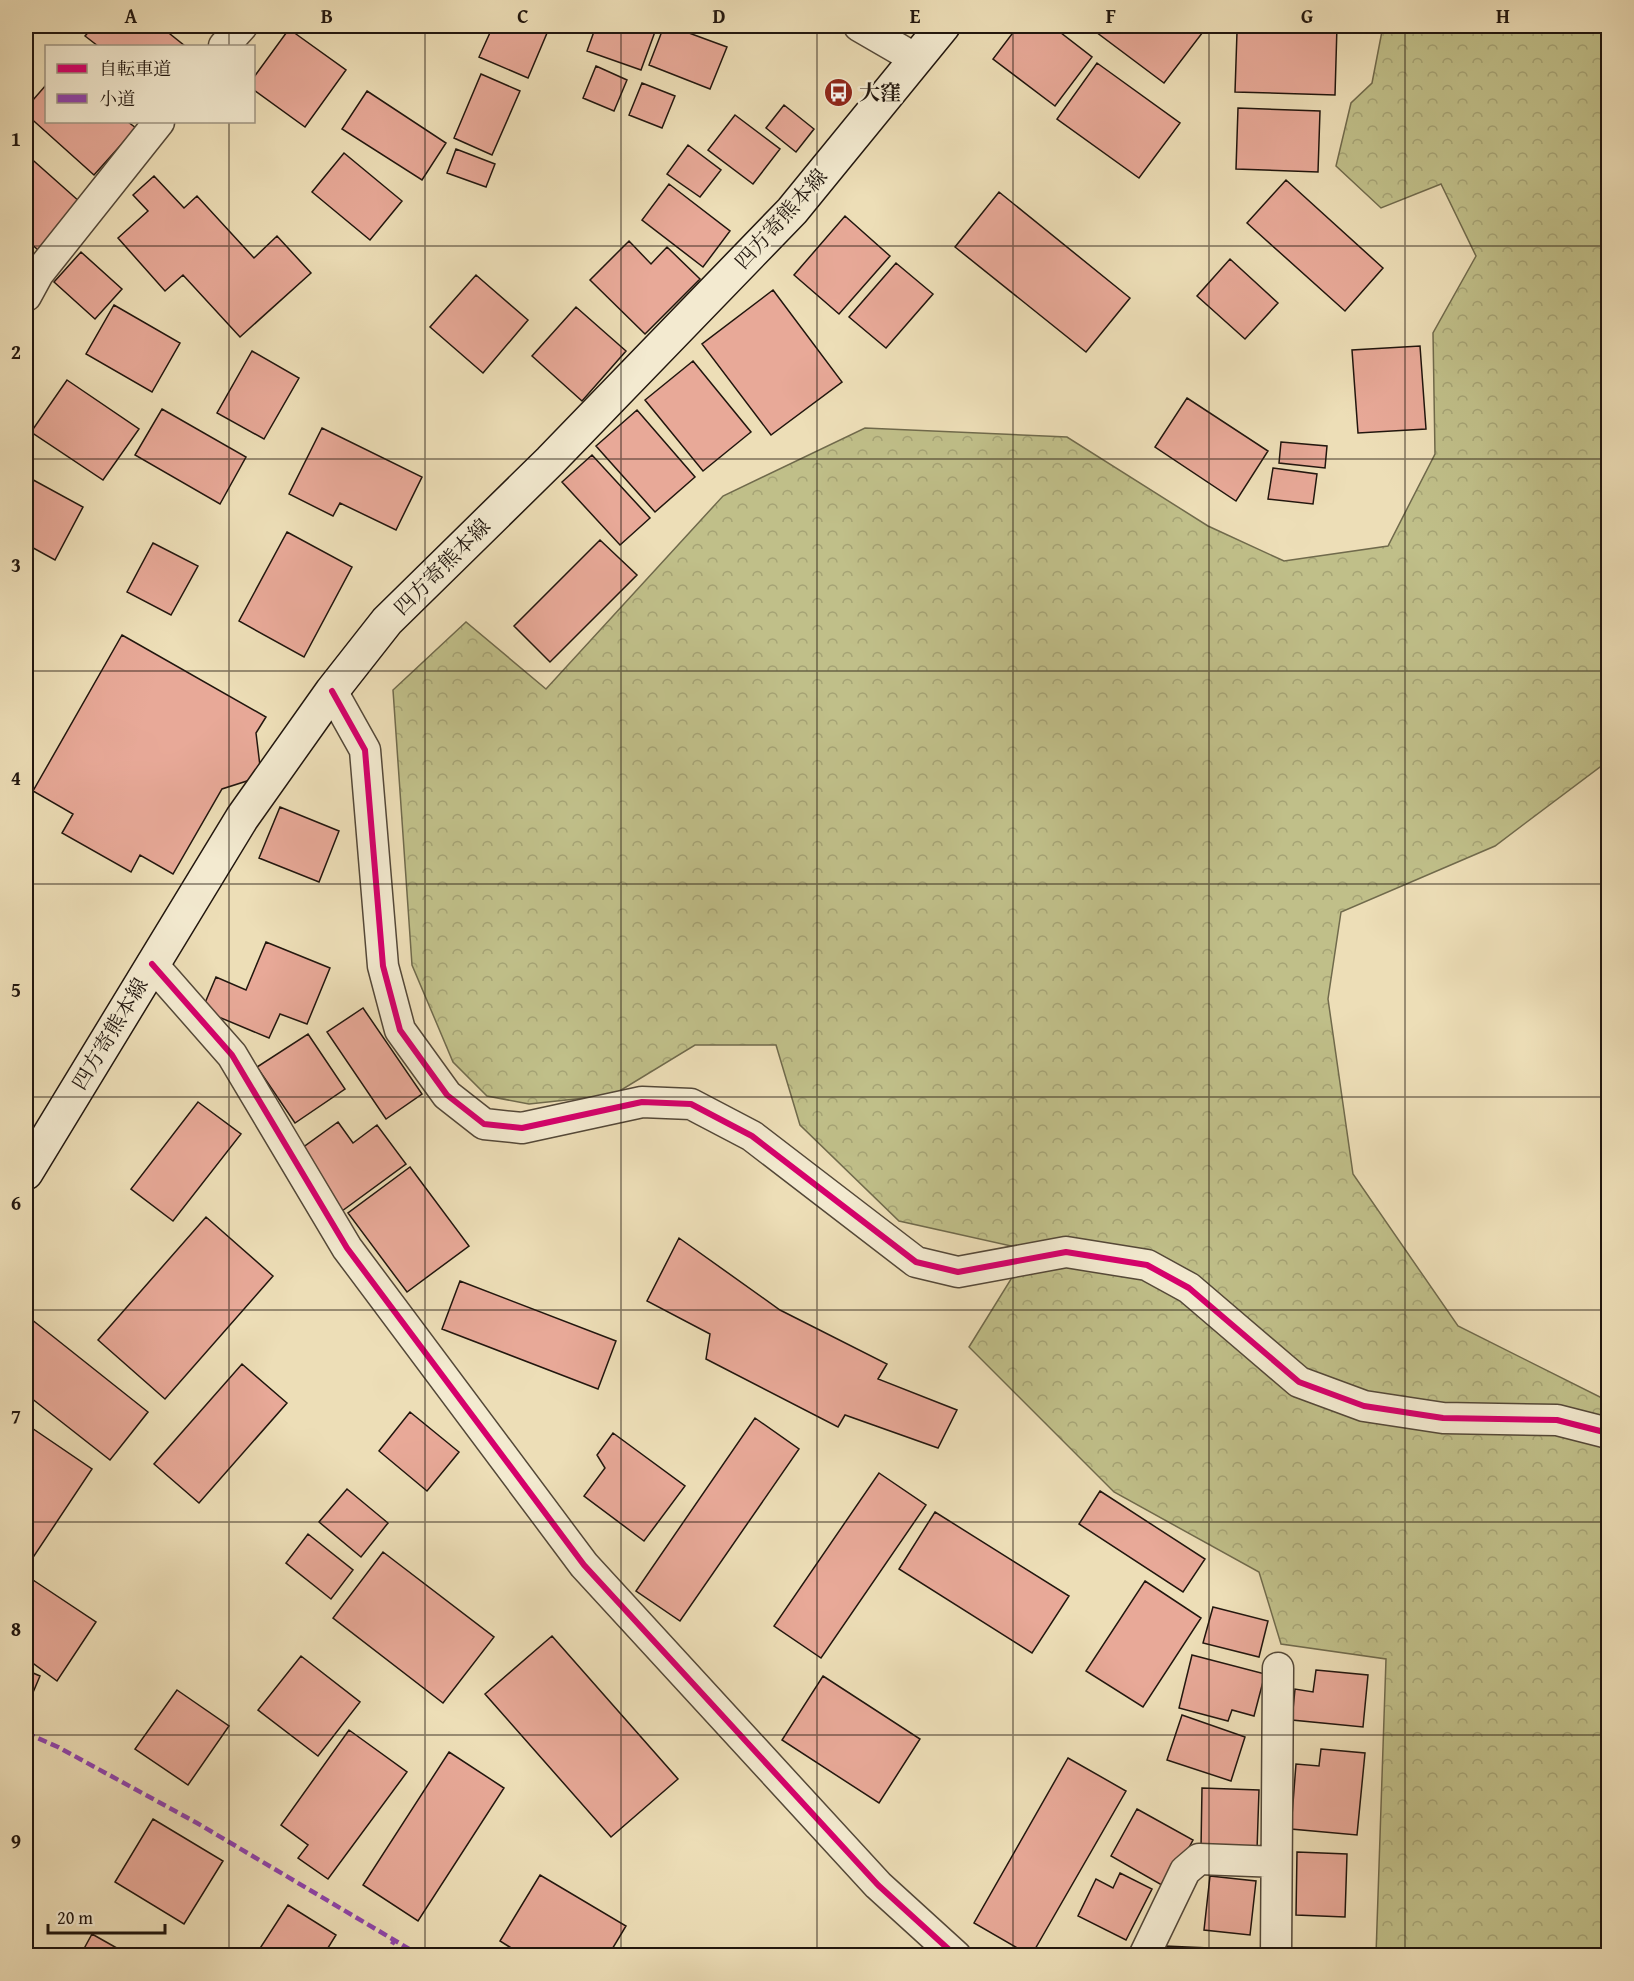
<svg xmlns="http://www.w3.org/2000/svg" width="1634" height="1981" viewBox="0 0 1634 1981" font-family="'Gentium Book Plus','Noto Serif JP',serif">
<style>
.forest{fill:url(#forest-crowns);stroke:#706a4c;stroke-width:1.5}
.building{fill:#e8a998;stroke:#21160e;stroke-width:1.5}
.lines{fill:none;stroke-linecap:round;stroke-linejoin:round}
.street-casing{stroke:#544838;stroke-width:33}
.secondary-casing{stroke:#21160e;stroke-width:36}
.street{stroke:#f3ead0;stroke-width:30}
.secondary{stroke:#f3ead0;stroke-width:33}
.quiet{stroke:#8e44ad;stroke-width:4.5;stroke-dasharray:9 4.5;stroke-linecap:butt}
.cycleway-casing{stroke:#f3ead0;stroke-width:10}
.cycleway{stroke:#d6006c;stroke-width:6}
.grid{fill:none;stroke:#21160e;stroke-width:1.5;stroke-opacity:0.55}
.labels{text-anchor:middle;stroke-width:5;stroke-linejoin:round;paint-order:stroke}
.poi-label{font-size:21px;font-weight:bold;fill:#21160e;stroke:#f3ead0;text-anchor:start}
.street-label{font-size:21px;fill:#21160e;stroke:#f3ead0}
.neatline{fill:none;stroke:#21160e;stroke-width:2}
.grid-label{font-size:20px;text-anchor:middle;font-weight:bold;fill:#21160e}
</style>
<defs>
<pattern id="forest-crowns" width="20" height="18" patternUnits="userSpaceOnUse" patternTransform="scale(1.5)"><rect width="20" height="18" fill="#c0bf89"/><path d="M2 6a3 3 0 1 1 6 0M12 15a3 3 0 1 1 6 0" fill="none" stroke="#a5a375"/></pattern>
</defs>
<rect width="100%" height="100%" fill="#eddeb7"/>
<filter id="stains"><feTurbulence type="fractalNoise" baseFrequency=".00333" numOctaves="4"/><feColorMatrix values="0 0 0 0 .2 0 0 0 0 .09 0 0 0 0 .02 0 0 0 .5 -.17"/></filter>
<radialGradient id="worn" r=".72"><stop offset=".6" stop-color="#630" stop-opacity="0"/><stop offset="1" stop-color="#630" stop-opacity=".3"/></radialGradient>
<path class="forest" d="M1383,26H1608V761L1495,846L1341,912L1328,999L1353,1174L1458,1326L1608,1401V1955H1376L1386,1659L1281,1644L1259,1572L1114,1492L969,1347L1029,1250L899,1221L800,1125L776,1045H695L613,1095L529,1104L487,1096L453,1062L412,965L393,690L466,622L546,689L723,496L865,428L1067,437L1208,526L1284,561L1388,546L1435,454L1433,333L1476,256L1441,184L1381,208L1336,166L1351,103L1372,83Z"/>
<path class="building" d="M94,26H160L185,46H98L85,36Z
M463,26H483L480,32Z
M493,26H550L528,78L479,57Z
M596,26H647L656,29L641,70L587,51Z
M664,26H670L727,47L710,89L649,65Z
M1018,26H1052L1092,57L1055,106L993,59Z
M1088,26H1203L1206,28L1164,83Z
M1254,26H1337L1335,95L1235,92L1237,32Z
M289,29L346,70L305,127L254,90V77Z
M1097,63L1180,123L1139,178L1057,119Z
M596,66L627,80L614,111L583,98Z
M481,74L520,91L492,155L454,138Z
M642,83L675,96L662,128L629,115Z
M46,85V122H128L136,128L94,175L26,114V108Z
M367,91L446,143L422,180L342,129Z
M784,105L814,129L796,152L766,128Z
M1238,108L1320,111L1318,172L1236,169Z
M735,115L780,149L753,184L708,150Z
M688,145L721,170L700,197L667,174Z
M456,149L495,164L486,187L447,173Z
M344,153L402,201L370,240L312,192Z
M26,154L80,202L38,250L26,239Z
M154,176L184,208L197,196L254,258L277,236L311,273L240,337L183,275L165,291L118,238L148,211L133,195Z
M1286,180L1383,268L1345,311L1247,223Z
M669,184L730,231L703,267L642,220Z
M999,192L1130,298L1086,352L955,247Z
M845,216L890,256L839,314L794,275Z
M629,241L651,264L667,247L700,279L645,334L590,280Z
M81,252L122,289L95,319L54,282Z
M1230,259L1278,303L1245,339L1197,296Z
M896,263L933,294L886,348L849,317Z
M476,275L528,320L483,373L430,327Z
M773,290L842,382L771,435L702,344Z
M114,305L180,343L152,392L86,354Z
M576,307L626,351L582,401L532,356Z
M1420,346L1426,429L1358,433L1352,350Z
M252,351L299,378L264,439L217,413Z
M693,361L751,432L703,471L645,400Z
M67,380L139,429L103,480L31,432Z
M1187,398L1268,451L1236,501L1155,447Z
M162,409L246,457L220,504L135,455Z
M637,410L695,477L655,512L596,446Z
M322,428L422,477L396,530L340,503L333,516L289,494Z
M1281,442L1327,446L1325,468L1279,463Z
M592,455L650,518L620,545L562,482Z
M1273,468L1317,474L1313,504L1268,499Z
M26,476L83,507L55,560L26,544Z
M287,532L352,567L304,657L239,621Z
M600,540L637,575L550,662L514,626Z
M153,543L198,566L171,615L127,592Z
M122,635L266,717L256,733L260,766L250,780L222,789L173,874L140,855L131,872L62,833L73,814L33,791Z
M280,807L339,831L319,882L259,858Z
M266,942L330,968L307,1024L280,1014L269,1038L202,1010L216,977L246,990Z
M363,1008L422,1094L386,1119L327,1032Z
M308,1034L345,1089L295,1123L257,1067Z
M198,1102L241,1134L173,1221L131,1189Z
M338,1122L353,1143L377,1125L406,1164L342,1211L298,1151Z
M410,1167L469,1246L407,1292L348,1213Z
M206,1217L273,1276L165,1399L98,1340Z
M679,1238L780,1310L887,1364L878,1379L957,1410L938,1448L845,1415L838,1427L706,1359L710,1334L647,1301Z
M460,1281L616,1341L598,1389L442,1329Z
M26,1315L148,1412L110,1460L26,1394Z
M242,1364L287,1403L199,1503L154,1464Z
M410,1412L459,1452L427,1491L379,1451Z
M755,1418L799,1449L680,1621L636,1591Z
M26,1424L92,1469L30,1562L26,1559Z
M613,1433L685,1486L644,1541L584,1496L605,1468L597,1455Z
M879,1473L926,1505L821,1658L774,1626Z
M347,1489L388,1523L361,1557L319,1522Z
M1100,1491L1205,1559L1183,1592L1079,1524Z
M935,1512L1069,1596L1032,1653L899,1569Z
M308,1534L353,1570L331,1599L286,1563Z
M383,1552L494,1637L443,1703L333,1618Z
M30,1578L96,1622L57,1681L26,1658V1584Z
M1145,1581L1201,1618L1143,1707L1086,1671Z
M1213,1607L1268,1621L1259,1657L1203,1643Z
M552,1636L678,1779L611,1837L485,1694Z
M1192,1655L1265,1674L1254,1716L1232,1710L1228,1721L1179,1708Z
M301,1656L360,1702L318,1756L258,1710Z
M26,1670L40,1676L26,1709Z
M1316,1670L1368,1675L1363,1727L1292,1720L1295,1689L1313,1692Z
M823,1676L920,1739L879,1803L782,1740Z
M177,1690L229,1726L188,1785L135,1749Z
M1182,1715L1245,1737L1231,1781L1167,1760Z
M349,1730L407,1772L328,1879L298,1858L308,1845L281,1825Z
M1321,1749L1365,1753L1357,1835L1291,1829L1296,1764L1319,1766Z
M449,1752L504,1788L418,1921L363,1885Z
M1068,1758L1126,1791L1031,1956L974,1923Z
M1202,1788L1259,1790L1257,1850L1201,1848Z
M1137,1809L1193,1840L1167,1888L1111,1856Z
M153,1819L223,1861L184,1924L115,1882Z
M1297,1852L1347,1854L1345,1917L1296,1915Z
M1120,1873L1152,1889L1126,1940L1078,1916L1096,1879L1113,1888Z
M540,1875L626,1926L608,1956H524L500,1941Z
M1210,1876L1256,1881L1250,1935L1204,1930Z
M288,1905L336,1935L323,1956H255Z
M92,1934L131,1956H80Z
M1165,1946L1254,1950V1956H1165Z
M1290,1949L1354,1954V1956H1289Z"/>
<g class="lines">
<defs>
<path id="street" d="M859,26L916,59
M224,46L242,26
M26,296L38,274L159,122
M332,691L365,750L383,966L400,1030L447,1095L484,1124L522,1128L642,1102L691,1104L752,1136L916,1262L958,1272L1066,1252L1147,1265L1189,1288L1299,1382L1364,1406L1443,1418L1557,1420L1608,1433
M152,964L232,1055L347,1248L584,1565L878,1885L956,1956
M1144,1956L1185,1871L1199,1859L1276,1862
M1276,1956L1278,1668"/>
<path id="secondary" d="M26,1173L242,818L332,691L387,621L550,461L792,211L943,26"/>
</defs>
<use href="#street" class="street-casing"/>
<use href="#secondary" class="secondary-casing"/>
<use href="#street" class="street"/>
<use href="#secondary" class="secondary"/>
<path class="quiet" d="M26,1733L58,1747L197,1823L421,1956
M385,1956L394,1941"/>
<defs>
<path id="cycleway" d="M332,691L365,750L383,966L400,1030L447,1095L484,1124L522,1128L642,1102L691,1104L752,1136L916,1262L958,1272L1066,1252L1147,1265L1189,1288L1299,1382L1364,1406L1443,1418L1557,1420L1608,1433
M152,964L232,1055L347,1248L584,1565L878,1885L956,1956"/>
</defs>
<use href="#cycleway" class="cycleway-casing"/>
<use href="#cycleway" class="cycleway"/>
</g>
<path class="grid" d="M229,26V46M425,26V1956M621,26V1956M817,26V1956M1013,26V1956M1209,26V1956M1405,26V1956M229,122V1956M26,246H1608M26,459H1608M26,671H1608M26,884H1608M26,1097H1608M26,1310H1608M26,1522H1608M26,1735H1608"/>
<defs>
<symbol id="bus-disc" viewBox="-11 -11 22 22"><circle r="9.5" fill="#8f2418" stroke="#f3ead0"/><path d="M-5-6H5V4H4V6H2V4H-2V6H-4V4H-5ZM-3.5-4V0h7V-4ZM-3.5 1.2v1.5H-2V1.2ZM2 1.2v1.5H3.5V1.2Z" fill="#fff"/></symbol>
</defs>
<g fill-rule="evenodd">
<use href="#bus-disc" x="822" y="76" width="33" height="33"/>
</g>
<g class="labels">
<g class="poi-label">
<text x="859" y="100">大窪</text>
</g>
<g class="street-label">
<text transform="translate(781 219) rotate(-48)" y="7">四方寄熊本線</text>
<text transform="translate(442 567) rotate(-45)" y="7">四方寄熊本線</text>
<text transform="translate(110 1034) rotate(-59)" y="7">四方寄熊本線</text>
</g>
</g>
<rect width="1634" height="1981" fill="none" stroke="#eddeb7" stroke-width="66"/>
<rect x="45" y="45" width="210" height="78" fill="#f3ead0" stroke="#9f9582" stroke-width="1.5"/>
<rect x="57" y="64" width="30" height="9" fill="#d6006c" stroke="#9f9582" stroke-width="1.5"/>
<text x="99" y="75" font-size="18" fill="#21160e">自転車道</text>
<rect x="57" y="94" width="30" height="9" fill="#8e44ad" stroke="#9f9582" stroke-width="1.5"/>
<text x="99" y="105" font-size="18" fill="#21160e">小道</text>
<path d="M48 1924v9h117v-9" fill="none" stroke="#21160e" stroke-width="3"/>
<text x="57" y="1924" font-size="18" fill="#21160e" stroke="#f3ead0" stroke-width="4.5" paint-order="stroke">20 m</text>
<rect x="33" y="33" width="1568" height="1915" class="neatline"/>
<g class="grid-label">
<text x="131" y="23">A</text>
<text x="327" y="23">B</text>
<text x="523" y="23">C</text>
<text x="719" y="23">D</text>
<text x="915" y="23">E</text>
<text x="1111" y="23">F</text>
<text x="1307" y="23">G</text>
<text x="1503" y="23">H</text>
<text x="16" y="146">1</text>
<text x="16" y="359">2</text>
<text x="16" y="572">3</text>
<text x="16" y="785">4</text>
<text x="16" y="997">5</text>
<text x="16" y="1210">6</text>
<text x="16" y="1423">7</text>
<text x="16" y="1636">8</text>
<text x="16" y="1848">9</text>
</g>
<rect width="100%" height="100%" filter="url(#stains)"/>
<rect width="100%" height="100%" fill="url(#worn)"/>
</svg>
